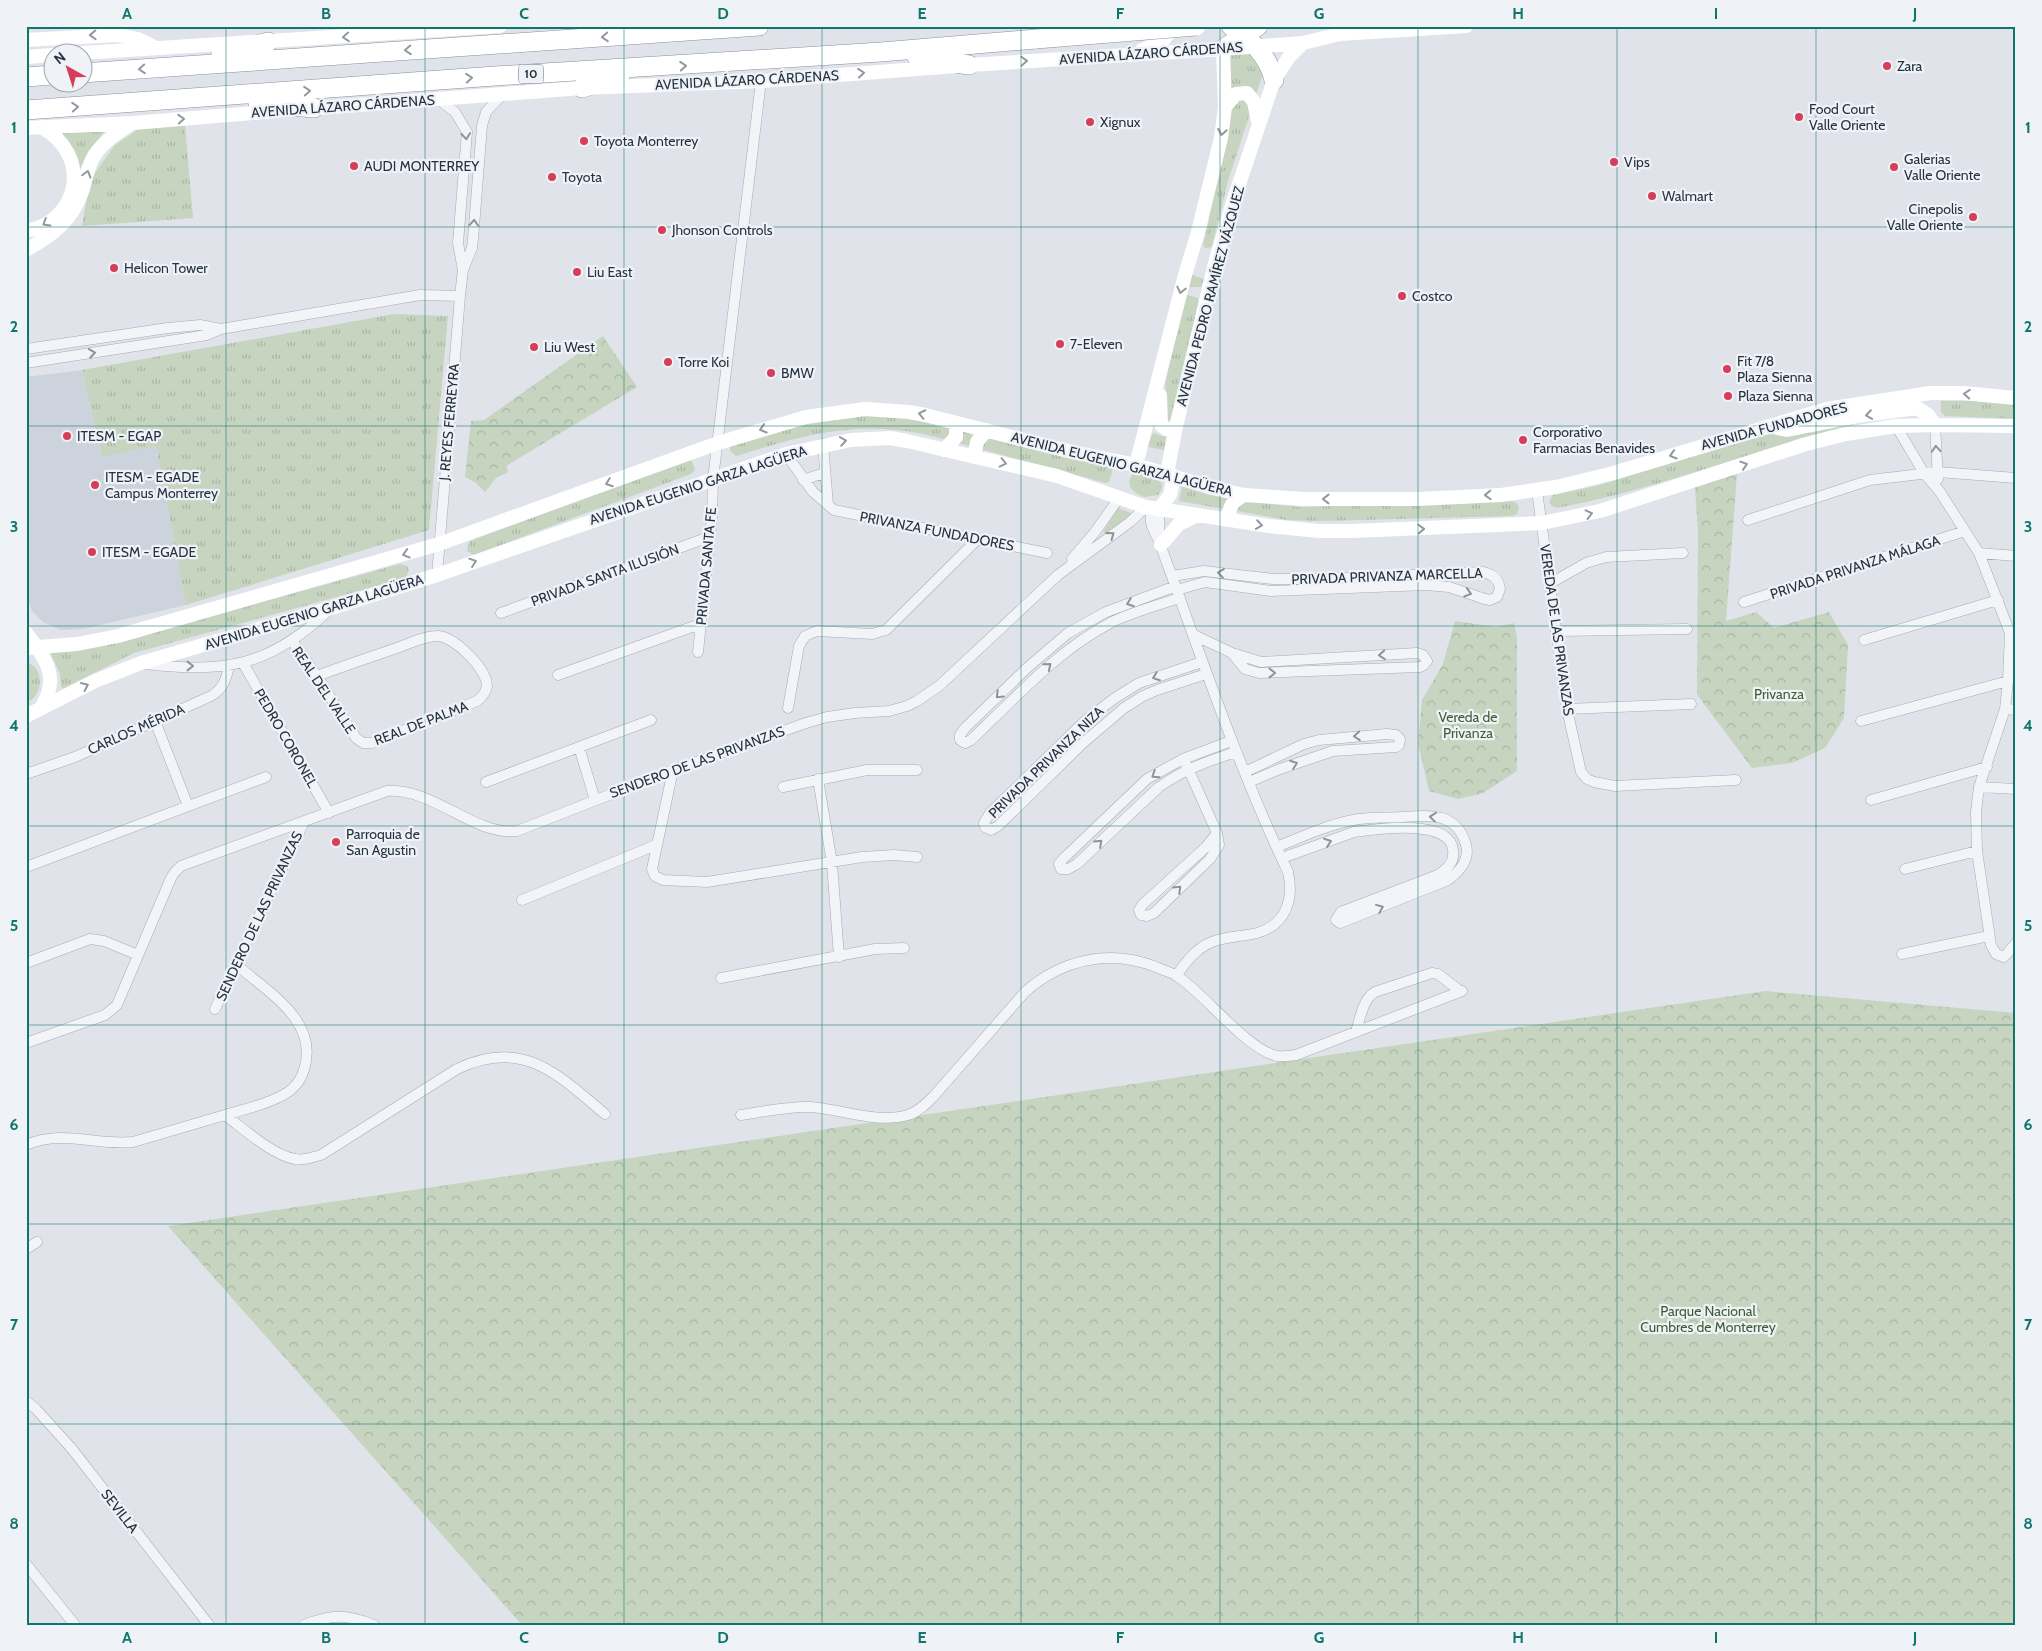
<svg xmlns="http://www.w3.org/2000/svg" width="2042" height="1651" viewBox="0 0 2042 1651" font-family="Cabin,sans-serif">
<style>
.built{fill:#cdd3dc}
.grass{fill:url(#grass-tufts)}
.forest{fill:url(#forest-crowns)}
.lines{fill:none;stroke-linecap:round;stroke-linejoin:round}
.street-casing{stroke:#a5abb4;stroke-width:11}
.highway-casing{stroke:#8691a1;stroke-width:20}
.street{stroke:#f3f4f8;stroke-width:10}
.secondary{stroke:#fff;stroke-width:14}
.highway{stroke:#fff;stroke-width:19}
.highway-bridge-casing{stroke:#8691a1;stroke-width:20;stroke-linecap:butt}
.highway-bridge{stroke:#fff;stroke-width:19}
.oneway{stroke:#9398a0}
.oneway2{stroke:#8d939d}
.grid{fill:none;stroke:#0f766e;stroke-width:1;stroke-opacity:0.55}
.poi-dot{fill:#d63d58;stroke:#eff3f7;stroke-width:2}
.labels{text-anchor:middle;stroke-width:4.5;stroke-linejoin:round;paint-order:stroke}
.shield{fill:#eff3f7;stroke:#636c78;stroke-width:1}
.shield-label{font-size:12px;font-weight:bold;fill:#273242}
.street-label{font-size:14px;fill:#273242;stroke:#eff3f7}
.poi-label{font-size:14px;fill:#273242;stroke:#eff3f7;text-anchor:start}
.park-label{font-size:14px;fill:#3d5e34;stroke:#eff3f7}
.neatline{fill:none;stroke:#0f766e;stroke-width:2}
.grid-label{font-size:16px;text-anchor:middle;font-weight:bold;fill:#0f766e}
</style>
<defs>
<pattern id="grass-tufts" width="24" height="20" patternUnits="userSpaceOnUse" patternTransform="scale(1.25)"><rect width="24" height="20" fill="#c6d4c0"/><path d="M3 7l-1-3M5 7V3M7 7l1-3M15 17l-1-3M17 17v-4M19 17l1-3" fill="none" stroke="#aab6a6"/></pattern>
<pattern id="forest-crowns" width="20" height="18" patternUnits="userSpaceOnUse" patternTransform="scale(1.25)"><rect width="20" height="18" fill="#c6d4c0"/><path d="M2 6a3 3 0 1 1 6 0M12 15a3 3 0 1 1 6 0" fill="none" stroke="#aab6a6"/></pattern>
</defs>
<rect width="100%" height="100%" fill="#e0e4ea"/>
<path class="built" d="M82,370L102,457L156,446L186,605L83,629L61,630L43,622L32,611L26,594V377Z"/>
<path class="grass" d="M1270,52L1228,181L1212,247L1205,248L1203,245L1209,220V196L1225,54Z
M185,125L193,218L82,226L90,180L114,146L138,129Z
M105,131L88,152L79,170L72,150L61,133Z
M1192,275L1204,279L1201,287H1190L1188,286Z
M1187,295L1198,298L1199,301L1171,421L1163,419L1166,380L1184,299Z
M394,314L448,316L429,530L186,605L156,446L102,457L82,370Z
M1941,401H1974L2016,405V419L1945,416L1941,412Z
M839,414L904,415L1113,468L1109,482L1106,483L924,434C855,421 806,434 740,455L736,456L730,451V445Z
M1875,419C1768,444 1665,488 1557,508L1552,506L1549,502L1553,495L1596,486L1764,435Z
M1153,433L1166,437L1164,450L1148,447L1147,445Z
M686,460L692,461L695,470L691,474L474,555L467,551L469,542L475,539Z
M1148,471C1158,477 1168,483 1158,495L1144,497C1131,492 1124,484 1134,472Z
M1182,486L1255,502L1299,507L1510,501L1517,503L1519,508L1517,514L1512,516L1322,521L1287,520L1179,501Z
M1118,508L1133,514L1105,533L1103,532Z
M400,564L408,566C409,573 408,576 402,579L134,653L64,688L61,687L60,674L50,652L94,648Z
M26,661C29,663 34,666 36,669C44,680 39,698 26,703Z"/>
<path class="forest" d="M603,336L637,387L506,466L508,472L496,478L485,492L476,483L465,477L471,421L484,420Z
M1737,474L1726,621L1756,612L1774,628L1829,612L1848,645L1844,718L1825,748L1792,763L1752,768L1698,696L1697,692L1698,532L1695,487Z
M1455,621L1496,627L1514,623L1517,637V771L1483,793L1458,799L1429,791L1418,743L1422,700L1443,664Z
M1765,991L2016,1013V1625H522L168,1226Z"/>
<g class="lines">
<defs>
<path id="street" d="M438,99L455,112L467,132L458,243L463,270
M26,349L168,328L200,325L221,329
M26,363L207,335L221,329L420,295L460,296
M1935,425L1938,479
M1896,426L1924,473L1940,492L1979,553L2010,633L2008,681L2005,709L1979,787L1976,812L1977,851L1991,945L1996,954L2004,957L2016,943
M823,444L828,505
M786,454L813,492L834,510L1047,553
M803,480L824,473
M1537,491L1567,709L1581,772L1587,779L1594,782L1615,786L1736,780
M1152,508C1148,522 1153,529 1159,541C1200,653 1237,765 1288,872C1294,899 1286,925 1257,933C1242,937 1226,936 1212,942C1196,948 1186,962 1176,976
M1748,520L1870,480L1938,472L2016,478
M1159,535V509
M1979,553L2016,556
M1072,559L1095,532L1119,498
M437,575L460,296L463,270L472,248L473,239L482,126L486,112L503,94
M1172,576L1204,571L1273,579H1319L1483,572C1493,574 1499,580 1500,589L1497,597L1490,600L1485,599L1449,587L1427,585L1271,591L1205,582L1177,590
M1551,583L1586,563L1606,557L1683,553
M1176,586L1106,612L1068,633L1027,668L965,728L960,735V740L965,743L971,740C1016,698 1056,651 1112,622C1133,612 1158,605 1180,598
M1744,602L1965,531
M501,613L709,537
M1556,631L1687,629
M1194,635L1232,653L1261,662L1417,653L1423,655L1427,661L1424,665L1420,667L1259,673L1245,669L1232,653
M1864,640L1998,600
M292,641L317,676L356,738L363,743H372L477,701C482,697 486,693 487,686C487,669 455,637 438,636C425,636 410,643 397,648C370,657 344,666 317,676
M698,652L712,516L713,479L761,81
M1202,662L1139,683L1115,698L1087,719L990,813L984,823L985,827L991,830L998,826L1083,743L1124,708L1143,696L1157,690L1206,674
M243,663L329,813
M145,664C225,673 269,667 329,610
M558,675L700,624
M788,708L799,646L805,636L817,631L872,634L886,630L978,539
M1567,709L1691,704
M2005,709L2016,710
M155,721L188,806
M1861,721L2008,681
M1231,741L1183,759L1147,779L1064,858L1059,864L1061,869H1068L1077,864L1159,787C1183,770 1208,761 1236,752
M579,747L595,800
M1186,764L1217,833L1219,845L1210,859L1154,913L1147,916L1141,915L1139,910L1142,905L1206,847L1217,833
M673,770L652,869L655,876L663,880L707,882L862,857L894,855L917,857
M1245,772L1304,744L1319,740L1387,734L1396,735L1400,739L1399,745L1396,747L1333,751L1280,769L1249,782
M26,774L75,757L211,696C223,689 226,680 229,666
M818,779L832,863L839,957
M486,782L651,720
M783,787L867,770H917
M1979,787L2016,789
M1871,800L1987,767
M1277,847C1301,837 1327,825 1353,820C1369,817 1386,818 1403,817C1430,815 1457,812 1466,845C1470,860 1459,872 1448,880L1340,923L1336,920L1341,912L1438,875C1447,869 1455,862 1453,850C1450,818 1376,829 1354,832L1282,858
M26,867L266,777
M1905,869L1977,851
M522,900L656,845
M1902,954L1989,936
M26,963L90,939L104,941L138,955
M721,978L875,949L904,948
M215,1009L303,824
M1356,1032C1360,1018 1363,999 1375,992L1432,973L1438,974L1460,991
M26,1043L105,1015L117,1005L171,878L174,873L181,866L387,791C434,788 474,836 517,831L673,770L806,723L827,717L855,713L889,711L907,706L917,701L939,686L1058,575L1130,522L1146,507
M225,1115C244,1109 266,1105 283,1095C295,1089 302,1079 305,1066C317,1019 266,991 237,965
M741,1115C763,1112 787,1106 810,1107C841,1109 877,1124 908,1115C918,1112 926,1104 933,1097L1025,992C1062,959 1110,949 1156,967C1162,970 1171,972 1177,976C1205,994 1246,1049 1277,1056C1284,1057 1290,1056 1296,1055L1462,991
M26,1145C64,1129 95,1146 133,1142L225,1115C244,1129 272,1155 295,1159C304,1161 313,1157 321,1155L457,1069C523,1038 556,1073 605,1114
M26,1249L37,1242
M26,1401L36,1409L72,1449L209,1625
M26,1564L75,1625
M304,1625C331,1614 347,1614 374,1625"/>
<path id="highway" d="M1231,26C1251,41 1268,54 1274,80
M1223,49L1258,26
M221,55L268,42
M917,57L969,65
M82,73L759,26
M26,77L52,75
M582,88L620,77
M258,103L314,108
M26,110L495,76L881,52L1036,39"/>
</defs>
<use href="#street" class="street-casing"/>
<use href="#highway" class="highway-casing"/>
<use href="#street" class="street"/>
<path class="secondary" d="M26,40L118,35L138,39L156,48
M1142,50C1154,46 1169,41 1170,26
M82,53L500,26
M26,57L52,55
M1225,107L1236,94L1247,93L1254,102L1258,121
M306,109L582,88L761,81L969,65L1223,49L1303,43L1340,34L1466,26
M26,128L133,123L277,111
M26,231C81,221 92,154 41,127
M26,250C53,235 73,220 83,189C86,178 88,166 94,156C103,142 118,132 132,123
M1160,395L1161,425L1166,429L1175,431
M1777,428L1787,430L1864,415L1917,408L1928,415L1935,425
M944,450L956,437V423
M974,457L977,442L986,430
M1136,465L1185,275L1198,232L1221,138L1225,107L1223,49
M1167,474L1175,431L1216,259L1234,199L1274,80L1289,57L1303,43
M1159,509L1170,495L1174,476
M1230,520C1227,507 1233,501 1244,495
M1161,545L1179,524L1198,515
M26,633C45,658 61,677 41,708
M26,648L77,644L118,636L439,544L718,443L806,417L865,409L909,412L925,415L1068,451L1136,465L1212,488L1244,495L1305,499H1418L1501,495L1556,487L1610,474L1827,409L1930,393H1963L2016,398
M26,716L95,681L141,663L331,608L437,575L786,454L851,440L890,438L907,441L1057,476L1146,507L1269,526L1319,531H1352L1542,523L1600,511L1806,444L1846,434L1896,426L1935,425L2016,426"/>
<use href="#highway" class="highway"/>
<defs>
<path id="highway-bridge" d="M1036,39L1196,26"/>
</defs>
<use href="#highway-bridge" class="highway-bridge-casing"/>
<use href="#highway-bridge" class="highway-bridge"/>
</g>
<defs><path id="oneway-chevron" d="M-2-3.5L2.5 0L-2 3.5" fill="none" stroke-width="1.6" stroke-linecap="round" stroke-linejoin="round" transform="scale(1.25)"/></defs>
<g class="oneway">
<use href="#oneway-chevron" transform="translate(93 35) rotate(178)"/>
<use href="#oneway-chevron" transform="translate(346 37) rotate(176)"/>
<use href="#oneway-chevron" transform="translate(605 37) rotate(176)"/>
<use href="#oneway-chevron" transform="translate(408 50) rotate(176)"/>
<use href="#oneway-chevron" transform="translate(1024 61) rotate(-3)"/>
<use href="#oneway-chevron" transform="translate(683 66) rotate(-4)"/>
<use href="#oneway-chevron" transform="translate(142 69) rotate(176)"/>
<use href="#oneway-chevron" transform="translate(861 73) rotate(-5)"/>
<use href="#oneway-chevron" transform="translate(469 78) rotate(-4)"/>
<use href="#oneway-chevron" transform="translate(307 91) rotate(-4)"/>
<use href="#oneway-chevron" transform="translate(75 107) rotate(-4)"/>
<use href="#oneway-chevron" transform="translate(181 119) rotate(-5)"/>
<use href="#oneway-chevron" transform="translate(1222 132) rotate(100)"/>
<use href="#oneway-chevron" transform="translate(87 174) rotate(-74)"/>
<use href="#oneway-chevron" transform="translate(46 223) rotate(149)"/>
<use href="#oneway-chevron" transform="translate(1181 290) rotate(103)"/>
<use href="#oneway-chevron" transform="translate(1967 394) rotate(-176)"/>
<use href="#oneway-chevron" transform="translate(922 414) rotate(-168)"/>
<use href="#oneway-chevron" transform="translate(1869 415) rotate(172)"/>
<use href="#oneway-chevron" transform="translate(763 429) rotate(163)"/>
<use href="#oneway-chevron" transform="translate(843 441) rotate(-9)"/>
<use href="#oneway-chevron" transform="translate(1673 455) rotate(163)"/>
<use href="#oneway-chevron" transform="translate(1003 463) rotate(13)"/>
<use href="#oneway-chevron" transform="translate(1744 465) rotate(-18)"/>
<use href="#oneway-chevron" transform="translate(609 483) rotate(160)"/>
<use href="#oneway-chevron" transform="translate(1488 495) rotate(178)"/>
<use href="#oneway-chevron" transform="translate(1326 499) rotate(180)"/>
<use href="#oneway-chevron" transform="translate(1589 514) rotate(-14)"/>
<use href="#oneway-chevron" transform="translate(1259 525) rotate(8)"/>
<use href="#oneway-chevron" transform="translate(1421 529) rotate(-2)"/>
<use href="#oneway-chevron" transform="translate(406 554) rotate(164)"/>
<use href="#oneway-chevron" transform="translate(473 562) rotate(-19)"/>
<use href="#oneway-chevron" transform="translate(85 686) rotate(-25)"/>
</g>
<g class="oneway2">
<use href="#oneway-chevron" transform="translate(466 136) rotate(84)"/>
<use href="#oneway-chevron" transform="translate(474 223) rotate(-86)"/>
<use href="#oneway-chevron" transform="translate(92 353) rotate(-9)"/>
<use href="#oneway-chevron" transform="translate(1936 449) rotate(-94)"/>
<use href="#oneway-chevron" transform="translate(1111 535) rotate(-36)"/>
<use href="#oneway-chevron" transform="translate(1221 573) rotate(-173)"/>
<use href="#oneway-chevron" transform="translate(1468 593) rotate(17)"/>
<use href="#oneway-chevron" transform="translate(1130 603) rotate(160)"/>
<use href="#oneway-chevron" transform="translate(1382 655) rotate(176)"/>
<use href="#oneway-chevron" transform="translate(190 666)"/>
<use href="#oneway-chevron" transform="translate(1048 666) rotate(-40)"/>
<use href="#oneway-chevron" transform="translate(1272 673)"/>
<use href="#oneway-chevron" transform="translate(1156 677) rotate(159)"/>
<use href="#oneway-chevron" transform="translate(999 695) rotate(136)"/>
<use href="#oneway-chevron" transform="translate(1357 736) rotate(176)"/>
<use href="#oneway-chevron" transform="translate(1294 764) rotate(-20)"/>
<use href="#oneway-chevron" transform="translate(1155 775) rotate(147)"/>
<use href="#oneway-chevron" transform="translate(1433 817) rotate(-174)"/>
<use href="#oneway-chevron" transform="translate(1328 842) rotate(-20)"/>
<use href="#oneway-chevron" transform="translate(1099 843) rotate(-43)"/>
<use href="#oneway-chevron" transform="translate(1178 889) rotate(-44)"/>
<use href="#oneway-chevron" transform="translate(1380 908) rotate(-22)"/>
</g>
<path class="grid" d="M226,26V1625M425,26V1625M624,26V1625M822,26V1625M1021,26V1625M1220,26V1625M1418,26V1625M1617,26V1625M1816,26V1625M26,227H2016M26,426H2016M26,626H2016M26,826H2016M26,1025H2016M26,1224H2016M26,1424H2016"/>
<g class="poi-dot">
<circle cx="1887" cy="66" r="5"/>
<circle cx="1799" cy="117" r="5"/>
<circle cx="1090" cy="122" r="5"/>
<circle cx="584" cy="141" r="5"/>
<circle cx="1614" cy="162" r="5"/>
<circle cx="354" cy="166" r="5"/>
<circle cx="1894" cy="167" r="5"/>
<circle cx="552" cy="177" r="5"/>
<circle cx="1652" cy="196" r="5"/>
<circle cx="1973" cy="217" r="5"/>
<circle cx="662" cy="230" r="5"/>
<circle cx="114" cy="268" r="5"/>
<circle cx="577" cy="272" r="5"/>
<circle cx="1402" cy="296" r="5"/>
<circle cx="1060" cy="344" r="5"/>
<circle cx="534" cy="347" r="5"/>
<circle cx="668" cy="362" r="5"/>
<circle cx="1727" cy="369" r="5"/>
<circle cx="771" cy="373" r="5"/>
<circle cx="1728" cy="396" r="5"/>
<circle cx="67" cy="436" r="5"/>
<circle cx="1523" cy="440" r="5"/>
<circle cx="95" cy="485" r="5"/>
<circle cx="92" cy="552" r="5"/>
<circle cx="336" cy="842" r="5"/>
</g>
<g class="labels">
<rect class="shield" x="518.5" y="64.5" width="25" height="19" rx="4"/>
<g class="shield-label">
<text x="531" y="78">10</text>
</g>
<g class="street-label">
<text transform="translate(1151 53) rotate(-4)" y="5">AVENIDA LÁZARO CÁRDENAS</text>
<text transform="translate(747 80) rotate(-3)" y="5">AVENIDA LÁZARO CÁRDENAS</text>
<text transform="translate(343 106) rotate(-4)" y="5">AVENIDA LÁZARO CÁRDENAS</text>
<text transform="translate(1210 296) rotate(-75)" y="5">AVENIDA PEDRO RAMÍREZ VÁZQUEZ</text>
<text transform="translate(449 422) rotate(-85)" y="5">J. REYES FERREYRA</text>
<text transform="translate(1774 426) rotate(-15)" y="5">AVENIDA FUNDADORES</text>
<text transform="translate(1122 464) rotate(14)" y="5">AVENIDA EUGENIO GARZA LAGÜERA</text>
<text transform="translate(698 485) rotate(-18)" y="5">AVENIDA EUGENIO GARZA LAGÜERA</text>
<text transform="translate(937 531) rotate(11)" y="5">PRIVANZA FUNDADORES</text>
<text transform="translate(706 566) rotate(-85)" y="5">PRIVADA SANTA FE</text>
<text transform="translate(1855 567) rotate(-18)" y="5">PRIVADA PRIVANZA MÁLAGA</text>
<text transform="translate(605 575) rotate(-20)" y="5">PRIVADA SANTA ILUSIÓN</text>
<text transform="translate(1387 576) rotate(-2)" y="5">PRIVADA PRIVANZA MARCELLA</text>
<text transform="translate(314 612) rotate(-17)" y="5">AVENIDA EUGENIO GARZA LAGÜERA</text>
<text transform="translate(1557 630) rotate(82)" y="5">VEREDA DE LAS PRIVANZAS</text>
<text transform="translate(324 690) rotate(56)" y="5">REAL DEL VALLE</text>
<text transform="translate(421 723) rotate(-21)" y="5">REAL DE PALMA</text>
<text transform="translate(136 729) rotate(-24)" y="5">CARLOS MÉRIDA</text>
<text transform="translate(286 738) rotate(60)" y="5">PEDRO CORONEL</text>
<text transform="translate(697 762) rotate(-20)" y="5">SENDERO DE LAS PRIVANZAS</text>
<text transform="translate(1046 762) rotate(-44)" y="5">PRIVADA PRIVANZA NIZA</text>
<text transform="translate(259 916) rotate(-65)" y="5">SENDERO DE LAS PRIVANZAS</text>
<text transform="translate(120 1511) rotate(52)" y="5">SEVILLA</text>
</g>
<g class="poi-label">
<text x="1897" y="71">Zara</text>
<text x="1809" y="114">Food Court<tspan x="1809" dy="16">Valle Oriente</tspan></text>
<text x="1100" y="127">Xignux</text>
<text x="594" y="146">Toyota Monterrey</text>
<text x="1904" y="164">Galerias<tspan x="1904" dy="16">Valle Oriente</tspan></text>
<text x="1624" y="167">Vips</text>
<text x="364" y="171">AUDI MONTERREY</text>
<text x="562" y="182">Toyota</text>
<text x="1662" y="201">Walmart</text>
<text x="1963" y="214" text-anchor="end">Cinepolis<tspan x="1963" dy="16">Valle Oriente</tspan></text>
<text x="672" y="235">Jhonson Controls</text>
<text x="124" y="273">Helicon Tower</text>
<text x="587" y="277">Liu East</text>
<text x="1412" y="301">Costco</text>
<text x="1070" y="349">7-Eleven</text>
<text x="544" y="352">Liu West</text>
<text x="1737" y="366">Fit 7/8<tspan x="1737" dy="16">Plaza Sienna</tspan></text>
<text x="678" y="367">Torre Koi</text>
<text x="781" y="378">BMW</text>
<text x="1738" y="401">Plaza Sienna</text>
<text x="1533" y="437">Corporativo<tspan x="1533" dy="16">Farmacias Benavides</tspan></text>
<text x="77" y="441">ITESM - EGAP</text>
<text x="105" y="482">ITESM - EGADE<tspan x="105" dy="16">Campus Monterrey</tspan></text>
<text x="102" y="557">ITESM - EGADE</text>
<text x="346" y="839">Parroquia de<tspan x="346" dy="16">San Agustin</tspan></text>
</g>
<g class="park-label">
<text x="1779" y="699">Privanza</text>
<text x="1468" y="722">Vereda de<tspan x="1468" dy="16">Privanza</tspan></text>
<text x="1708" y="1316">Parque Nacional<tspan x="1708" dy="16">Cumbres de Monterrey</tspan></text>
</g>
</g>
<rect width="2042" height="1651" fill="none" stroke="#eff3f7" stroke-width="55"/>
<g transform="translate(68 68) rotate(321)"><circle r="24" fill="#eff3f7" stroke="#9fa6af"/>
<path d="M0-4L9 19L0 12L-9 19Z" fill="#d63d58"/>
<text y="-8" font-size="14" font-weight="bold" text-anchor="middle" fill="#273242">N</text>
</g>
<rect x="28" y="28" width="1986" height="1596" class="neatline"/>
<g class="grid-label">
<text x="127" y="19">A</text>
<text x="326" y="19">B</text>
<text x="524" y="19">C</text>
<text x="723" y="19">D</text>
<text x="922" y="19">E</text>
<text x="1120" y="19">F</text>
<text x="1319" y="19">G</text>
<text x="1518" y="19">H</text>
<text x="1716" y="19">I</text>
<text x="1915" y="19">J</text>
<text x="14" y="133">1</text>
<text x="2028" y="133">1</text>
<text x="14" y="332">2</text>
<text x="2028" y="332">2</text>
<text x="14" y="532">3</text>
<text x="2028" y="532">3</text>
<text x="14" y="731">4</text>
<text x="2028" y="731">4</text>
<text x="14" y="931">5</text>
<text x="2028" y="931">5</text>
<text x="14" y="1130">6</text>
<text x="2028" y="1130">6</text>
<text x="14" y="1330">7</text>
<text x="2028" y="1330">7</text>
<text x="14" y="1529">8</text>
<text x="2028" y="1529">8</text>
<text x="127" y="1643">A</text>
<text x="326" y="1643">B</text>
<text x="524" y="1643">C</text>
<text x="723" y="1643">D</text>
<text x="922" y="1643">E</text>
<text x="1120" y="1643">F</text>
<text x="1319" y="1643">G</text>
<text x="1518" y="1643">H</text>
<text x="1716" y="1643">I</text>
<text x="1915" y="1643">J</text>
</g>
</svg>
